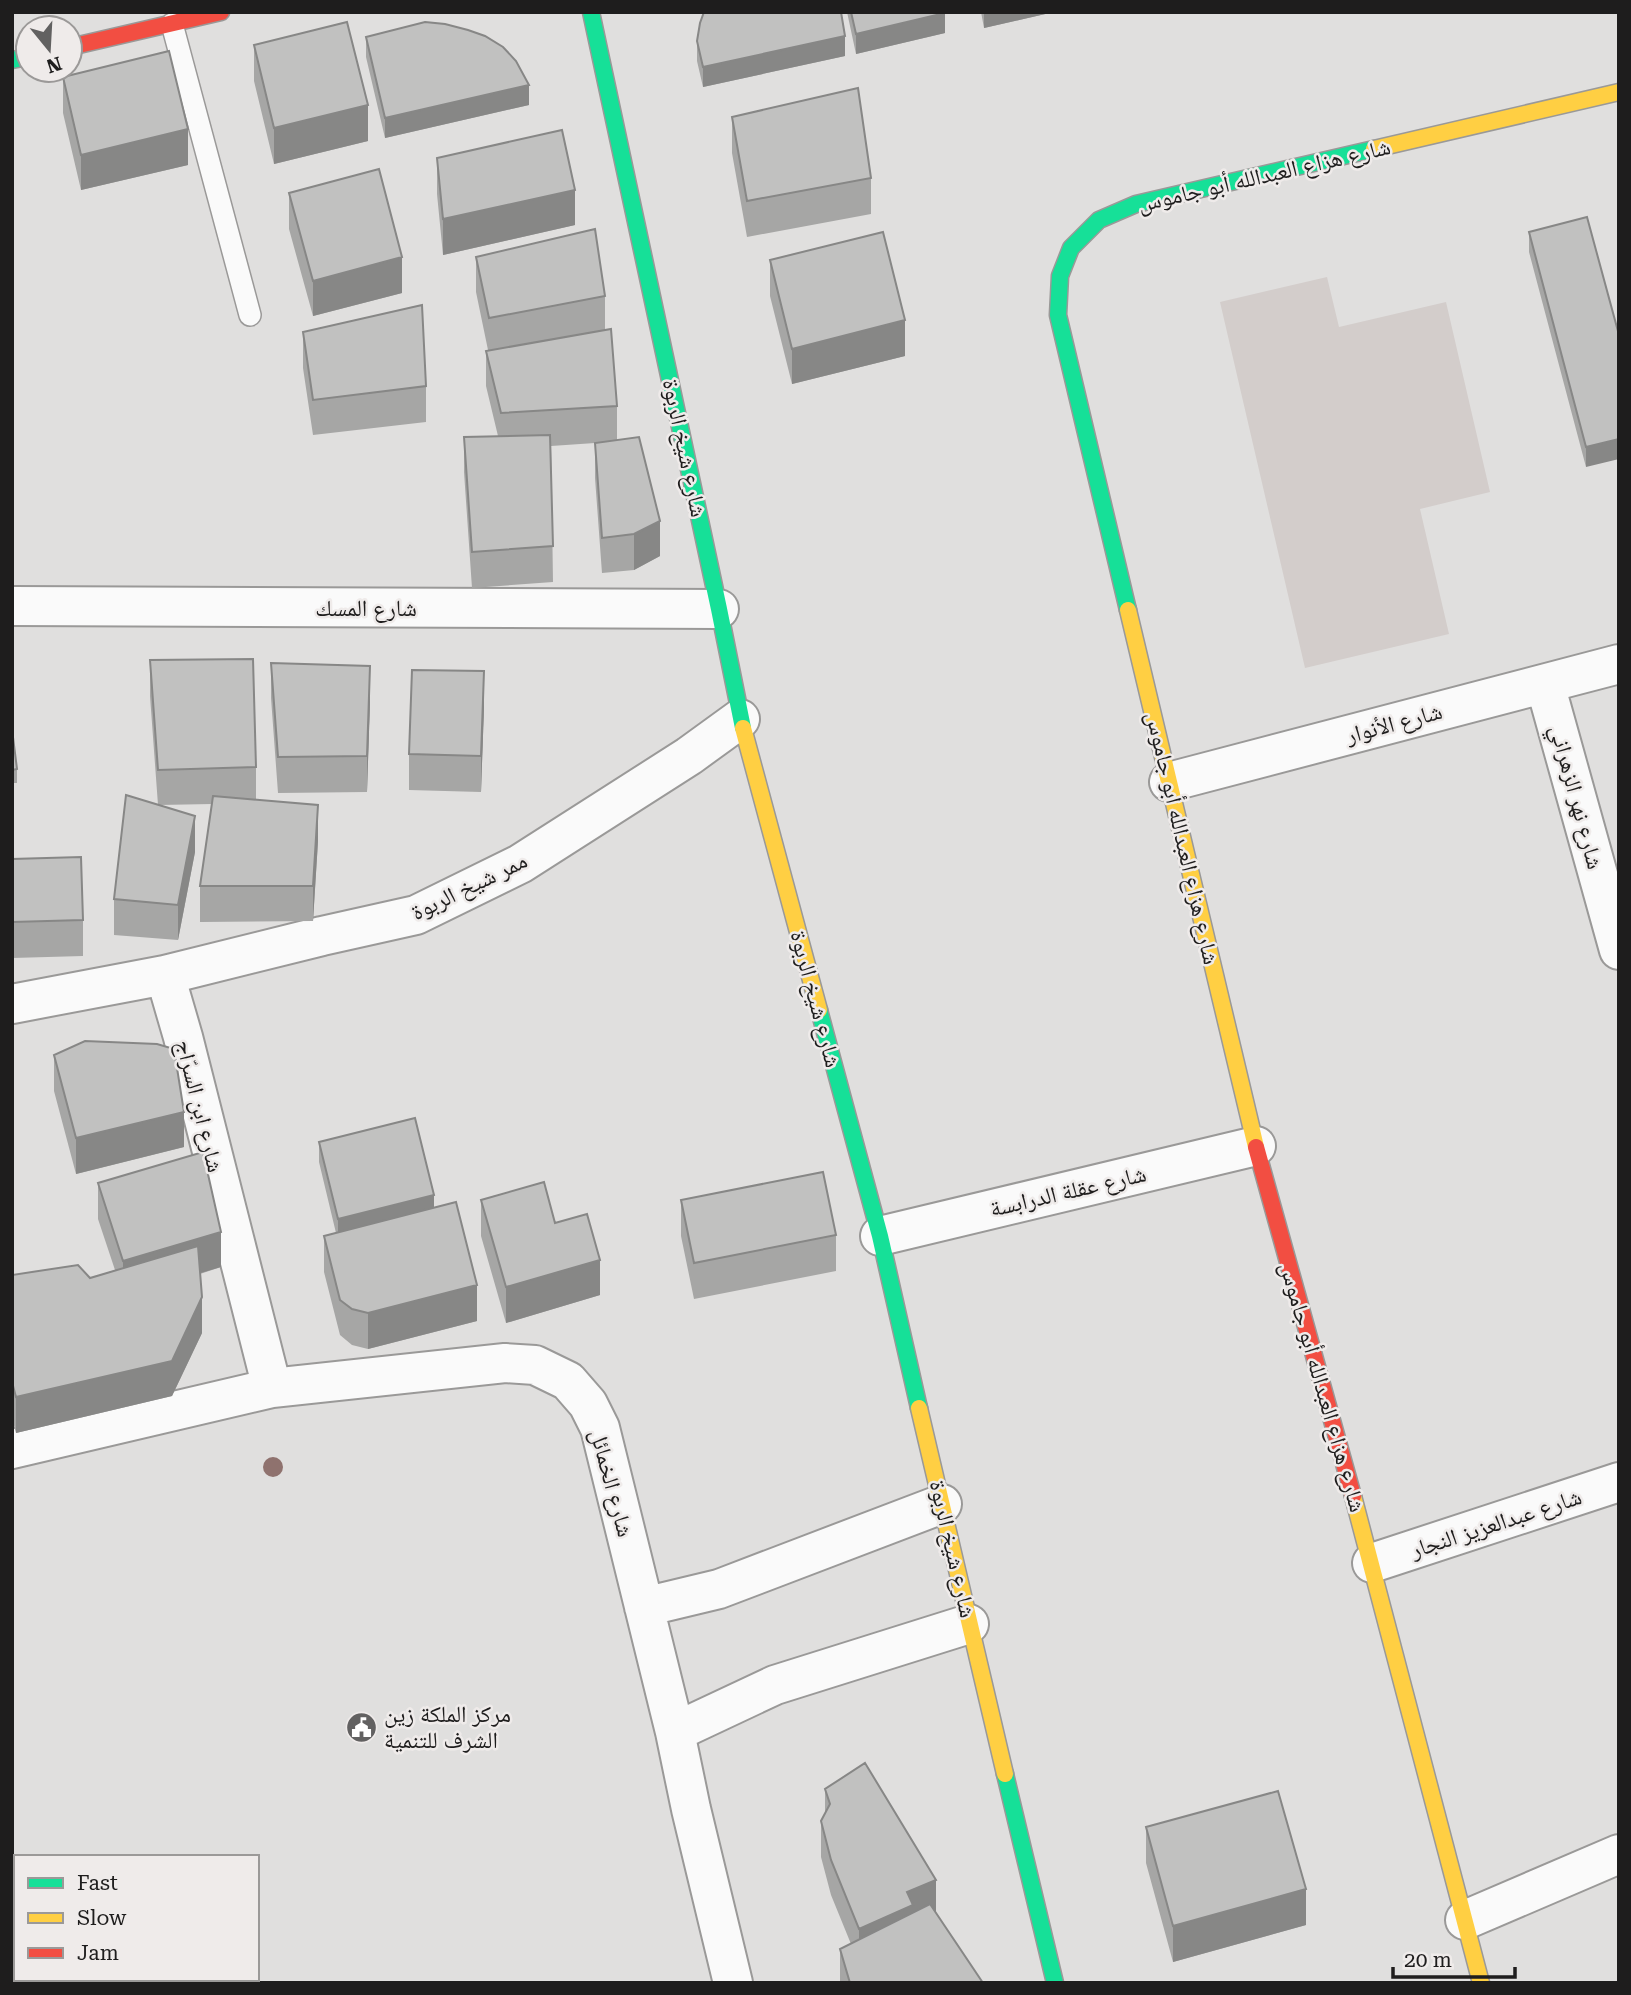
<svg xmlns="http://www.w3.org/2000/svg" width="1631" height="1995" viewBox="0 0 1631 1995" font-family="'Roboto Serif','Noto Naskh Arabic',serif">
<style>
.built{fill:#d3cdcb}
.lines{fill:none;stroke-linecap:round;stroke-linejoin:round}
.lane-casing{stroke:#9a9998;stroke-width:24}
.street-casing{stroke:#9a9998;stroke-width:42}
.fast-casing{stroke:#9a9998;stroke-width:19}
.slow-casing{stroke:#9a9998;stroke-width:19}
.jam-casing{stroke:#9a9998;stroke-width:19}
.lane{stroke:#fafafa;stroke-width:21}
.street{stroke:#fafafa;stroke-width:38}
.fast{stroke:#16e098;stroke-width:16}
.slow{stroke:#ffcf43;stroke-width:16}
.jam{stroke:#f24e42;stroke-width:16}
.tree{fill:#8f726e}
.wall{fill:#a6a6a5}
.shaded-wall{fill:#878786}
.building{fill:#c1c1c0;stroke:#878786;stroke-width:2}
.labels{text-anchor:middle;stroke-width:5;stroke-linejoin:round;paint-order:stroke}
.street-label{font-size:23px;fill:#1e1d1d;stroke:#efebea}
.poi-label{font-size:23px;fill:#1e1d1d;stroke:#efebea;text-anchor:start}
</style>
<rect width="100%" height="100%" fill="#e0dfde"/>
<path class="built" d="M1327,277L1339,327L1446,302L1490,492L1420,509L1449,634L1305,668L1220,302Z"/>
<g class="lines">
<defs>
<path id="lane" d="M172,24L250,315"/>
<path id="street" d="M12,606L719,609
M1545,684L1619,950
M1169,782L1619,664
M165,975L322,936L416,915L520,864L689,756L740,719
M12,1004L165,975L183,1037L272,1388
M880,1236L1256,1146
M12,1449L272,1388L505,1363L535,1365L568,1381L588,1404L600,1428L675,1732L691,1809L733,1983
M1372,1563L1619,1482
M644,1607L719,1589L942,1504
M675,1732L775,1685L969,1624
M1465,1920L1619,1854"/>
<path id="fast" d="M591,12L719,609L743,728
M12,60L28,57
M1128,610L1058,315L1060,276L1071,248L1099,220L1136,204L1374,149
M819,1010L880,1236L919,1408
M1005,1774L1055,1983"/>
<path id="slow" d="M1374,149L1619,92
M1128,610L1256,1147
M743,728L819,1010
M919,1408L1005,1774
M1353,1496L1481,1983"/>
<path id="jam" d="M70,47L221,12
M1256,1147L1353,1496"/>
</defs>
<use href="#lane" class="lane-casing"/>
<use href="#street" class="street-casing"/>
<use href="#fast" class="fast-casing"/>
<use href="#slow" class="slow-casing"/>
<use href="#jam" class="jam-casing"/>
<use href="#lane" class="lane"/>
<use href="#street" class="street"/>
<use href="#fast" class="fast"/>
<use href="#slow" class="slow"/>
<use href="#jam" class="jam"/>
</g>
<circle class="tree" cx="273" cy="1467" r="10"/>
<path class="wall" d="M847,12H945V33L856,54Z
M981,12H1054L984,28Z
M366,37L529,105L385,138L366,57Z
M697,41L845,56L703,87L697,61Z
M254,45L368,141L274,164L254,81Z
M63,77L188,165L81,190L63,113Z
M732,117L871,178V214L747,237L732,153Z
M437,158L575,225L443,255L437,194Z
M289,193L402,293L313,316L289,229Z
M1587,217L1586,467L1529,252V232Z
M476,257L605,296V330L617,406V440L660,556L634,570L602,573L595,478V443L551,446L553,582L472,588L464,472V437L498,436L486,386V351L488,350L476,292Z
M770,260L905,356L792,384L770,296Z
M303,332L426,386V422L313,435L303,368Z
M150,660L256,767V800L318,841L313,921L200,922V886L212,804L159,805L195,852L178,940L114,935V899L158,805L150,696Z
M271,663L370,701L367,792L278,793L271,698Z
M484,707L481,792L409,790V754Z
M12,729L17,769V783H12Z
M12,859L83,920V956L12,958Z
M54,1055L184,1147L76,1174L54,1091Z
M319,1142L434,1208L477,1321L368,1349L352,1345L340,1335L324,1272V1236L336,1233L319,1162Z
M98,1183L221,1267L200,1274L202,1333L172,1396L16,1433L12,1418V1275L90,1278L115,1270L98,1219Z
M481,1200L600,1295L506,1323L481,1236Z
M681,1200L836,1235V1271L694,1299L681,1236Z
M825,1789L936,1913L983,1983H840V1949L851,1944L831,1895L821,1857V1821L825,1814Z
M1146,1827L1306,1925L1173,1962L1146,1863Z"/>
<path class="shaded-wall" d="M984,12H1054L984,28Z
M945,13V33L856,54V34Z
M845,36V56L703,87V67Z
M529,85V105L385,138V118Z
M368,105V141L274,164V128Z
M188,129V165L81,190V155Z
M575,190V225L443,255V219Z
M402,257V293L313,316V281Z
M905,320V356L792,384V349Z
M1619,439V459L1586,467V447Z
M660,521V556L634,570V534Z
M370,666V701L367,792V756Z
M484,671V707L481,792V756Z
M318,805V841L313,921V886Z
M195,816V852L178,940V905Z
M184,1112V1147L76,1174V1138Z
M14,1168V1182H12V1169Z
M434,1195V1215L338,1239V1219Z
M221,1232V1267L123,1296V1261Z
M600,1260V1295L506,1323V1287Z
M477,1285V1321L368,1349V1313Z
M202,1297V1333L172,1396L16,1433V1397Z
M936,1880V1915L859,1965V1929L907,1892Z
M1306,1889V1925L1173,1962V1926Z"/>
<path class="building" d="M704,12H841L845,36L703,67L697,41L700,23Z
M851,12H945V13L856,34Z
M347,22L368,105L274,128L254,45Z
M425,22L445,24L468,30L485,36L503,47L516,61L529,85L385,118L366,37Z
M169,51L188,129L81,155L63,77Z
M858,88L871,178L747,201L732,117Z
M562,130L575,190L443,219L437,158Z
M379,169L402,257L313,281L289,193Z
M1587,217L1619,335V439L1586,447L1529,232Z
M595,229L605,296L489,318L476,257Z
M883,232L905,320L792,349L770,260Z
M422,305L426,386L313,400L303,332Z
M611,329L617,406L501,413L486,351Z
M550,435L553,546L472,552L464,437Z
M639,437L660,521L634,534L602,538L595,443Z
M253,659L256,767L158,770L150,660Z
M271,663L370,666L367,756L278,757Z
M412,670L484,671L481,756L409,754Z
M12,729L17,769L12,770Z
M126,795L195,816L178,905L114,899Z
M213,796L318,805L313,886H200Z
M81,857L83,920L12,922V859Z
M85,1041L157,1044L174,1049L184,1112L76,1138L54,1055Z
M415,1118L434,1195L338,1219L319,1142Z
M203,1152L221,1232L123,1261L98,1183Z
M823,1172L836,1235L694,1263L681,1200Z
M544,1182L555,1223L587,1214L600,1260L506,1287L481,1200Z
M456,1202L477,1285L368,1313L352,1309L340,1300L324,1236Z
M198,1246L202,1297L172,1361L16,1397L12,1382V1275L78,1265L90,1278Z
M865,1763L936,1880L907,1892L913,1905L859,1929L831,1860L821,1821L830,1804L825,1789Z
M1278,1791L1306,1889L1173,1926L1146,1827Z
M930,1904L983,1983H850L840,1949Z"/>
<defs>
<symbol id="civic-disc" viewBox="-11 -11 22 22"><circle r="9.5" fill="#626161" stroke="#efebea"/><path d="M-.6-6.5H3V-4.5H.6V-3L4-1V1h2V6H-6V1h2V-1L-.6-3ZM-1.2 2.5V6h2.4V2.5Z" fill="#fff"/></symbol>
</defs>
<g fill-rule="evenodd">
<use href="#civic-disc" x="344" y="1710" width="35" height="35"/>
</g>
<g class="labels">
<g class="street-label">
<text transform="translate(1264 175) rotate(-13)" y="8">شارع هزاع العبدالله أبو جاموس</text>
<text transform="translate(685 448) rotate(78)" y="8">شارع شيخ الربوة</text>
<text x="366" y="616">شارع المسك</text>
<text transform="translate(1394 723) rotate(-15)" y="8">شارع الأنوار</text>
<text transform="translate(1577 797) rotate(75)" y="8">شارع نهر الزهراني</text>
<text transform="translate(1183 838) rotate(77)" y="8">شارع هزاع العبدالله أبو جاموس</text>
<text transform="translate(469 886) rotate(-26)" y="8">ممر شيخ الربوة</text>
<text transform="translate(816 999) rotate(75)" y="8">شارع شيخ الربوة</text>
<text transform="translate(200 1106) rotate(76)" y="8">شارع ابن السرّاج</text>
<text transform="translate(1068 1191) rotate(-13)" y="8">شارع عقلة الدرابسة</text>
<text transform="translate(1323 1387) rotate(74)" y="8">شارع هزاع العبدالله أبو جاموس</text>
<text transform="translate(612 1483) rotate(75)" y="8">شارع الخمائل</text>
<text transform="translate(1496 1523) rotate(-18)" y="8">شارع عبدالعزيز النجار</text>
<text transform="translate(953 1549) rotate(77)" y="8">شارع شيخ الربوة</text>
</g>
<g class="poi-label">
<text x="384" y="1722">مركز الملكة زين<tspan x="384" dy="26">الشرف للتنمية</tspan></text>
</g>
</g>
<rect width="1631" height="1995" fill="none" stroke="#1e1d1d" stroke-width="28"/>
<rect x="14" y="1855" width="245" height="126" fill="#efebea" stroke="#9b9998" stroke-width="2"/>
<rect x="28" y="1878" width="35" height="10" fill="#16e098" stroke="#9b9998" stroke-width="2"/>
<text x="77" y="1890" font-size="21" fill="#1e1d1d">Fast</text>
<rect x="28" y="1913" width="35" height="10" fill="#ffcf43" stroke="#9b9998" stroke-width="2"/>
<text x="77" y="1925" font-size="21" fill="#1e1d1d">Slow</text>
<rect x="28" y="1948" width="35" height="10" fill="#f24e42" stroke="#9b9998" stroke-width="2"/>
<text x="77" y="1960" font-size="21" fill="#1e1d1d">Jam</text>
<g transform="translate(49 49) rotate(162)"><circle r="33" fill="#efebea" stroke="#9b9998" stroke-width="2"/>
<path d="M0-5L12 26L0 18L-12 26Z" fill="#626161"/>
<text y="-10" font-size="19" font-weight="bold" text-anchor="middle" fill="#1e1d1d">N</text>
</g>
<path d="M1393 1967v10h122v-10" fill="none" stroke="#1e1d1d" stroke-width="3.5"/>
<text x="1404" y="1967" font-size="21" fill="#1e1d1d" stroke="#efebea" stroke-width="5" paint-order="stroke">20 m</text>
</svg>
